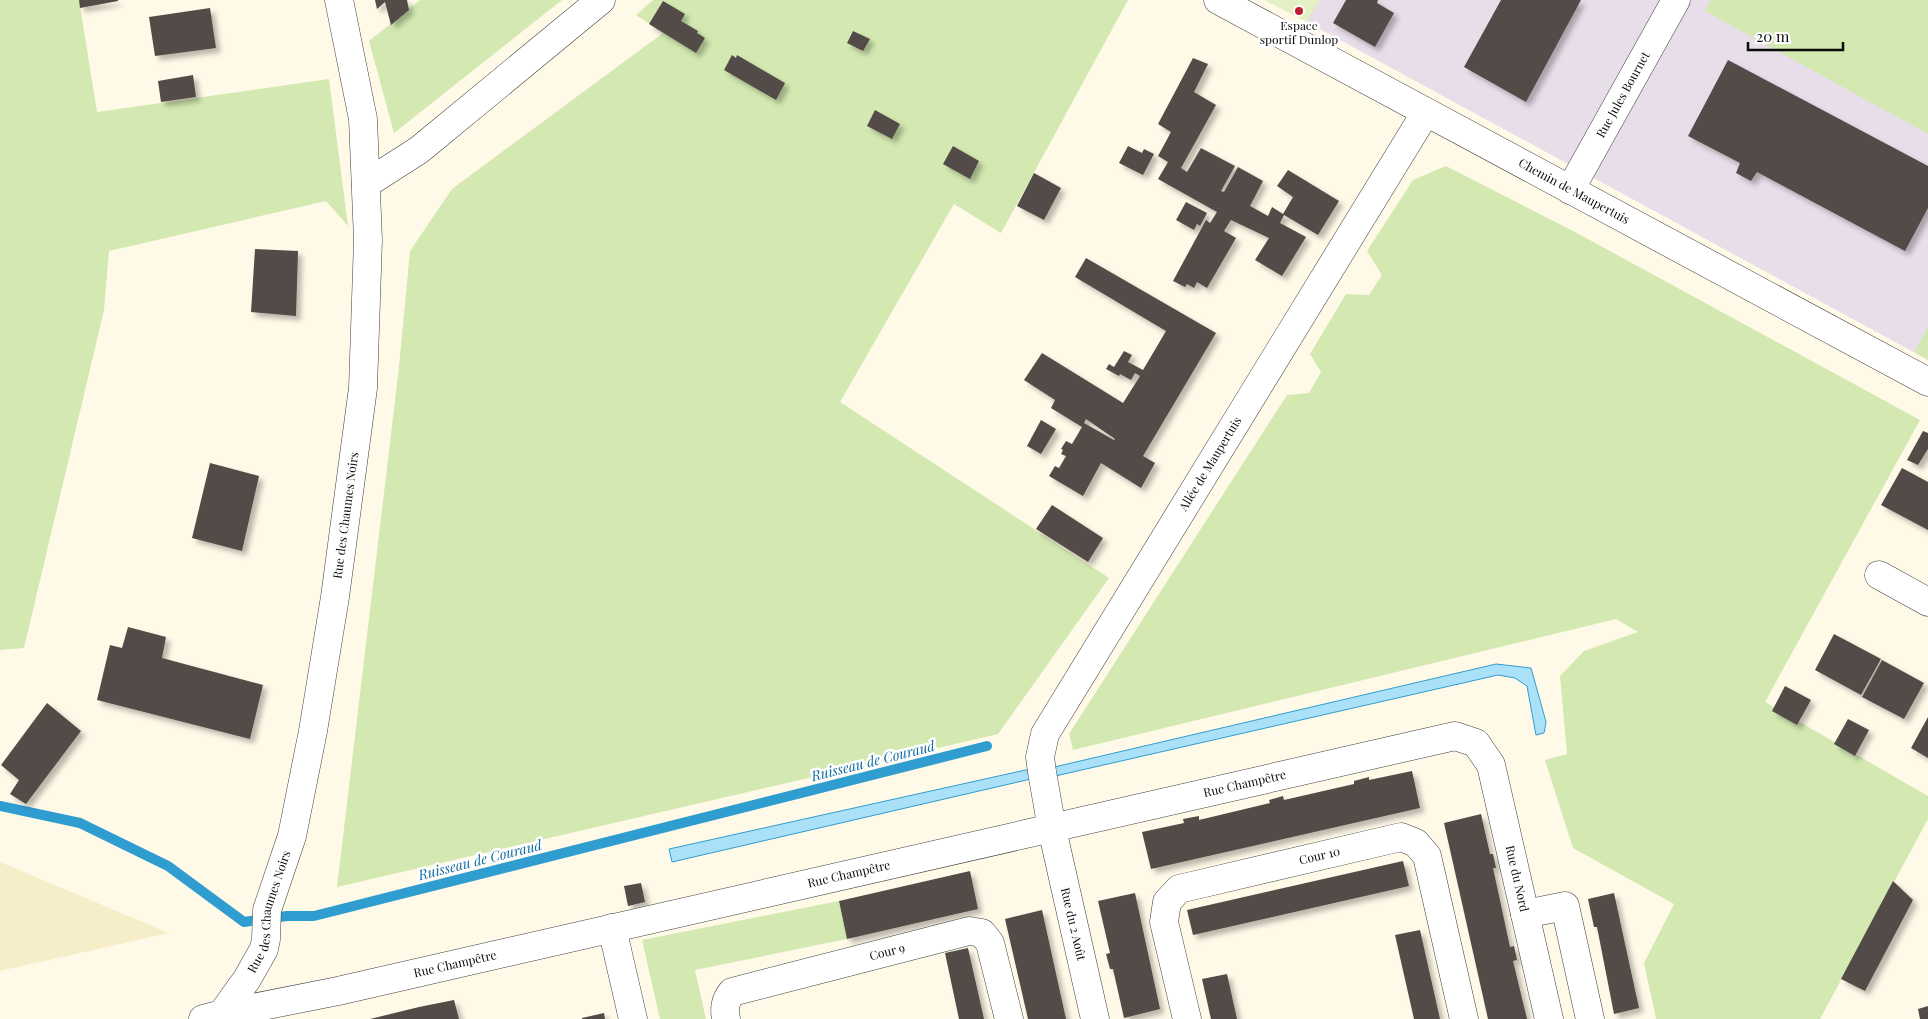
<svg xmlns="http://www.w3.org/2000/svg" width="1928" height="1019" viewBox="0 0 1928 1019" font-family="'Playfair Display',serif">
<style>
.industrial{fill:#e8deea}
.farmland{fill:#f5eec8}
.green{fill:#d3e9b1}
.pitch{fill:#e4f0c4}
.water{fill:#abe1f8;stroke:#309dd1}
.lines{fill:none;stroke-linecap:round;stroke-linejoin:round}
.stream{stroke:#309dd1;stroke-width:10}
.building{fill:#534b47;fill-rule:evenodd;filter:url(#shadow)}
.minor-casing{stroke:#3d3d3d;stroke-width:29}
.minor{stroke:#fff;stroke-width:28}
.poi-dot{fill:#bd2034;stroke:#fff;stroke-width:2}
.labels{text-anchor:middle;stroke-width:5;stroke-linejoin:round;paint-order:stroke}
.poi-label{font-size:12px;fill:#0a0a0a;stroke:#fff}
.street-label{font-size:12px;fill:#0a0a0a;stroke:#fff}
.water-label{font-size:14px;font-style:italic;fill:#126c9e;stroke:#fff}
</style>
<defs>
<filter id="shadow"><feDropShadow dx="4.5" dy="4.5" stdDeviation="2.5" flood-color="#0004"/></filter>
</defs>
<rect width="100%" height="100%" fill="#fff9e8"/>
<path class="industrial" d="M1317,0H1928V360L1307,22Z"/>
<path class="farmland" d="M0,862L169,933L0,971Z"/>
<path class="green" d="M0,0H79L97,112L329,79L348,226L326,201L109,251L104,310L24,648L0,650Z
M420,0H562L394,133L369,41Z
M653,0H1128L1001,233L954,204L840,402L1109,578L998,734L337,887L399,367L410,251L452,189L663,33L636,15Z
M1711,0H1928V134L1705,11Z
M1446,166L1575,232L1920,420L1765,702L1928,796V819L1820,1019H1656L1644,963L1674,904L1573,848L1545,760L1567,754L1560,676L1584,651L1638,632L1616,619L1073,750L1069,734L1287,395L1309,393L1321,372L1310,354L1346,294L1369,295L1382,275L1367,251L1413,180Z
M1928,327V360L1914,352Z
M839,901L847,939L695,970L706,1019H660L642,940Z"/>
<path class="pitch" d="M1264,0H1319L1307,22Z"/>
<path class="water" d="M1496,664L1531,668L1546,722L1544,733L1536,735L1527,686L1515,678L1498,675L1051,777L1050,768Z
M1030,769L1031,779L672,862L669,849Z"/>
<g class="lines">
<path class="stream" d="M0,806L80,823L168,866L244,922L287,916H314L987,746"/>
</g>
<path class="building" d="M79,0H118V1L80,8Z
M375,0H407L409,10L391,25L385,2L377,9Z
M1346,0H1378L1377,3L1394,13L1375,47L1333,23Z
M1501,0H1581L1526,102L1464,67Z
M663,1L685,14L681,21L698,31L697,33L705,38L696,53L649,24Z
M210,8L216,48L155,56L149,17Z
M853,31L870,39L863,51L847,43Z
M732,55L736,58L737,55L785,83L776,100L724,70Z
M1193,58L1208,64L1194,92L1216,105L1181,168L1187,172L1201,148L1235,166L1221,191L1224,192L1238,167L1263,181L1250,206L1268,216L1272,207L1283,214L1293,197L1277,186L1288,170L1339,201L1318,235L1284,215L1280,223L1306,237L1282,276L1255,260L1269,238L1231,220L1224,231L1236,238L1207,288L1197,282L1194,288L1187,284L1185,287L1173,281L1206,220L1210,223L1217,212L1158,179L1168,162L1158,156L1171,132L1158,124Z
M1728,60L1928,166V208L1905,251L1757,172L1751,181L1736,173L1740,163L1688,136Z
M193,75L196,97L161,102L158,81Z
M875,110L900,124L892,139L867,126Z
M953,146L979,161L970,179L943,164Z
M1128,146L1142,153L1144,149L1154,154L1143,175L1119,163Z
M1034,173L1061,188L1044,220L1017,206Z
M1186,202L1207,213L1200,226L1197,224L1194,230L1176,220Z
M255,249L298,251L296,316L251,312Z
M1086,258L1216,333L1143,456L1155,463L1141,488L1101,463L1083,496L1049,476L1055,466L1059,468L1066,456L1061,454L1063,450L1061,449L1066,441L1072,444L1082,427L1051,408L1055,400L1024,380L1042,353L1123,403L1140,376L1135,373L1131,380L1120,374L1119,376L1106,369L1109,364L1114,367L1124,351L1132,355L1128,362L1143,370L1166,331L1075,277ZM1086,419L1115,439L1114,440L1084,423Z
M1041,420L1056,429L1041,454L1027,446Z
M1923,431L1928,433V449L1918,465L1907,460Z
M210,463L259,476L242,551L192,538Z
M1902,468L1928,482V530L1881,505Z
M1052,505L1103,538L1088,562L1036,529Z
M128,627L166,637L162,658L263,685L250,739L97,700L110,645L122,648Z
M1834,634L1881,659L1861,695L1815,670Z
M1882,660L1924,683L1904,719L1862,697Z
M1785,686L1811,700L1797,725L1772,711Z
M47,703L81,731L26,804L10,794L19,780L1,765Z
M1928,717V758L1911,748Z
M1848,719L1869,730L1855,756L1834,744Z
M1412,771L1420,808L1151,869L1142,832L1184,823L1183,819L1199,816V820L1270,803L1269,800L1283,796L1284,800L1354,784V781L1369,777V780Z
M1481,814L1490,854H1493L1496,868H1493L1510,947L1514,946L1517,960L1513,961L1527,1019H1488L1444,823Z
M1403,861L1409,886L1193,935L1187,910Z
M970,871L978,909L847,939L839,901Z
M1893,881L1913,900L1865,991L1841,979Z
M641,883L645,902L628,906L624,886Z
M1135,893L1160,1009L1124,1018L1113,969H1110L1106,954L1110,953L1098,901Z
M1614,893L1639,1008L1614,1014L1597,927H1594L1588,899Z
M1042,910L1066,1019H1028L1005,919Z
M1420,930L1440,1019H1414L1395,935Z
M968,948L984,1019H959L945,953Z
M1227,974L1237,1019H1211L1202,979Z
M454,1000L459,1019H370L419,1007Z
M1928,1006V1019H1920L1918,1009Z
M604,1013L605,1019H582V1018Z"/>
<g class="lines">
<defs>
<g id="minor">
<path id="s1" d="M1218,0L1928,382"/>
<path d="M366,184L419,150L601,0"/>
<path id="s2" d="M1570,190L1676,0"/>
<path d="M1879,575L1928,602"/>
<path d="M1525,914L1565,906L1590,1019"/>
<path d="M612,928L633,1019"/>
<path id="s3" d="M222,1014L247,979L264,949L266,939L267,910L292,836L313,731L335,597L363,388L368,240L363,119L339,0"/>
<path id="s4" d="M203,1019L222,1014L338,991L1455,736L1476,743L1491,765L1549,1019"/>
<path id="s5" d="M726,1019C724,1008 725,1001 732,992L969,931L982,933L990,943L1009,1019"/>
<path id="s6" d="M1095,1019L1052,829L1042,772L1040,757L1045,734L1426,112"/>
<path id="s7" d="M1187,1019L1164,922L1167,902L1179,889L1401,837L1416,843L1427,856L1464,1019"/>
</g>
</defs>
<use href="#minor" class="minor-casing"/>
<use href="#minor" class="minor"/>
</g>
<circle class="poi-dot" cx="1299" cy="11" r="5"/>
<g class="labels">
<g class="poi-label">
<text x="1299" y="30">Espace<tspan x="1299" dy="14">sportif Dunlop</tspan></text>
</g>
<g class="street-label">
<text dy="4" stroke="none"><textPath href="#s2" startOffset="109">Rue Jules Bournet</textPath></text>
<text dy="4" stroke="none"><textPath href="#s1" startOffset="404">Chemin de Maupertuis</textPath></text>
<text dy="4" stroke="none"><textPath href="#s6" startOffset="608">Allée de Maupertuis</textPath></text>
<text dy="4" stroke="none"><textPath href="#s3" startOffset="520">Rue des Chaumes Noirs</textPath></text>
<text dy="4" stroke="none"><textPath href="#s4" startOffset="1068">Rue Champêtre</textPath></text>
<text dy="4" stroke="none"><textPath href="#s7" startOffset="282">Cour 10</textPath></text>
<text dy="4" stroke="none"><textPath href="#s4" startOffset="662">Rue Champêtre</textPath></text>
<text dy="4" stroke="none"><textPath href="#s4" startOffset="1449">Rue du Nord</textPath></text>
<text dy="4" stroke="none"><textPath href="#s3" startOffset="115">Rue des Chaumes Noirs</textPath></text>
<text transform="translate(1073 924) rotate(77)" y="4">Rue du 2 Août</text>
<text dy="4" stroke="none"><textPath href="#s5" startOffset="189">Cour 9</textPath></text>
<text dy="4" stroke="none"><textPath href="#s4" startOffset="258">Rue Champêtre</textPath></text>
</g>
<g class="water-label">
<text transform="translate(873 761) rotate(-14)" y="5">Ruisseau de Couraud</text>
<text transform="translate(480 860) rotate(-14)" y="5">Ruisseau de Couraud</text>
</g>
</g>
<path d="M1748 42v8h95v-8" fill="none" stroke="#0a0a0a" stroke-width="2.5"/>
<text x="1756" y="42" font-size="15" fill="#0a0a0a" stroke="#ffffff" stroke-width="4" paint-order="stroke">20 m</text>
</svg>
